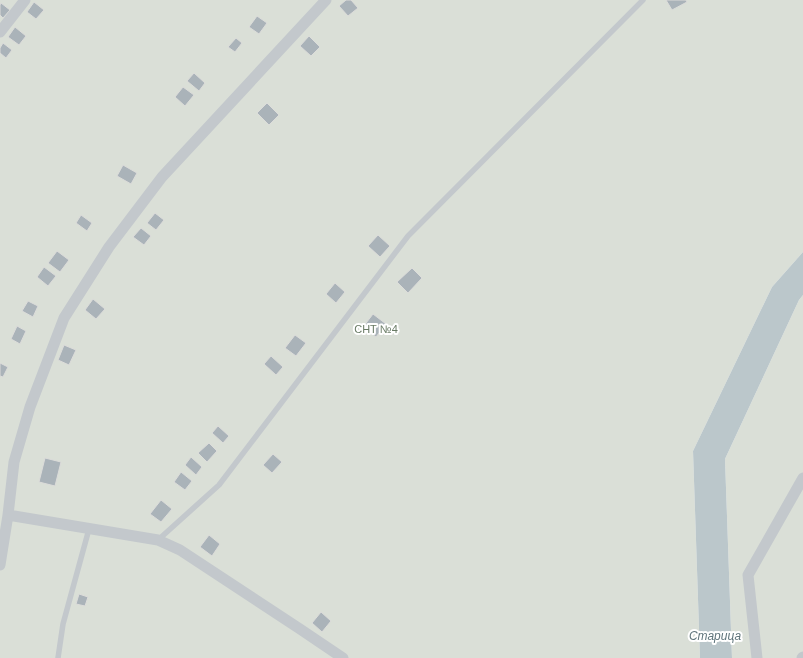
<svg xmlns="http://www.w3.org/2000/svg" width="803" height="658" viewBox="0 0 803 658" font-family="Helvetica,sans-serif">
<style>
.green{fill:#dadfd7}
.water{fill:#bbc7cb}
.building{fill:#aab3b9;stroke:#dcdcda}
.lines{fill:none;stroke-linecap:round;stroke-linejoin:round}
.service{stroke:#c3c8cc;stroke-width:5.5}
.minor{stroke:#c3c8cc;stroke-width:11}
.labels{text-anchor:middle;stroke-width:4;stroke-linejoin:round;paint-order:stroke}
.park-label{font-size:11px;fill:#687a64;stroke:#fff}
.water-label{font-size:12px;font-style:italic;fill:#60757c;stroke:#fff}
</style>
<rect width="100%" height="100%" fill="#fafaf8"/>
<path class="green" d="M0,0H803V252L772,287L693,451L700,658H0Z
M803,295V658H732L725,459L799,300Z"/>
<path class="water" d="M803,252V295L799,300L725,459L732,658H700L693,451L772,287Z"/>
<path class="building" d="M346,0H351L358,8L348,16L339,6Z
M666,0H686L687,2L672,10Z
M34,2L44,10L36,19L27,12Z
M1,3L10,10L3,18L0,15V5Z
M257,16L267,23L259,34L249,27Z
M15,27L26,36L19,45L8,37Z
M309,36L320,47L311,56L300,46Z
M236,38L242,43L235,52L228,47Z
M3,43L12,50L6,58L0,53V48Z
M194,73L205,83L199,91L187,81Z
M183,87L194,95L185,106L175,97Z
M267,103L279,115L269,125L257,113Z
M123,165L137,173L131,184L117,176Z
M155,213L164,220L156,230L147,223Z
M81,215L92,223L87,231L76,223Z
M141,228L151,236L144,245L133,237Z
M378,235L390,246L380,257L368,246Z
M57,251L69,260L60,272L48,263Z
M44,267L56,276L48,286L37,277Z
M412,268L422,278L408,293L397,282Z
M335,283L345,292L336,303L326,294Z
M93,299L105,309L96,319L85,310Z
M28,301L38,306L33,317L22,311Z
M373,314L386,324L376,337L363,327Z
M17,326L26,331L20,344L11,339Z
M295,335L306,343L296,356L285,348Z
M64,345L76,350L69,365L58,360Z
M271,356L283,367L276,375L264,364Z
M0,363L8,367L3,377L0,376Z
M218,426L229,436L223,443L212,433Z
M209,443L217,451L207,462L198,453Z
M273,454L282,462L272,473L263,465Z
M191,457L202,467L196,475L185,465Z
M45,458L61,462L55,486L39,482Z
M181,472L192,481L185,490L174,482Z
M161,500L172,509L161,522L150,514Z
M209,535L220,544L212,556L200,547Z
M79,594L88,597L85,606L76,604Z
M321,612L331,621L322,632L312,623Z"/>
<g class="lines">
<path class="service" d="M158,540L219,485L408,236L643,0
M58,658L63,624L89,529"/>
<path class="minor" d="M0,32L25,0
M8,515L158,540L180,550L300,629L343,658
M0,565L8,515L14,462L30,407L64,318L109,247L162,177L326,0
M757,658L748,575L803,478
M802,658L803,657"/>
</g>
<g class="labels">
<g class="park-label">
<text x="376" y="333">СНТ №4</text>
</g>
<g class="water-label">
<text x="715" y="640">Старица</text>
</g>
</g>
</svg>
